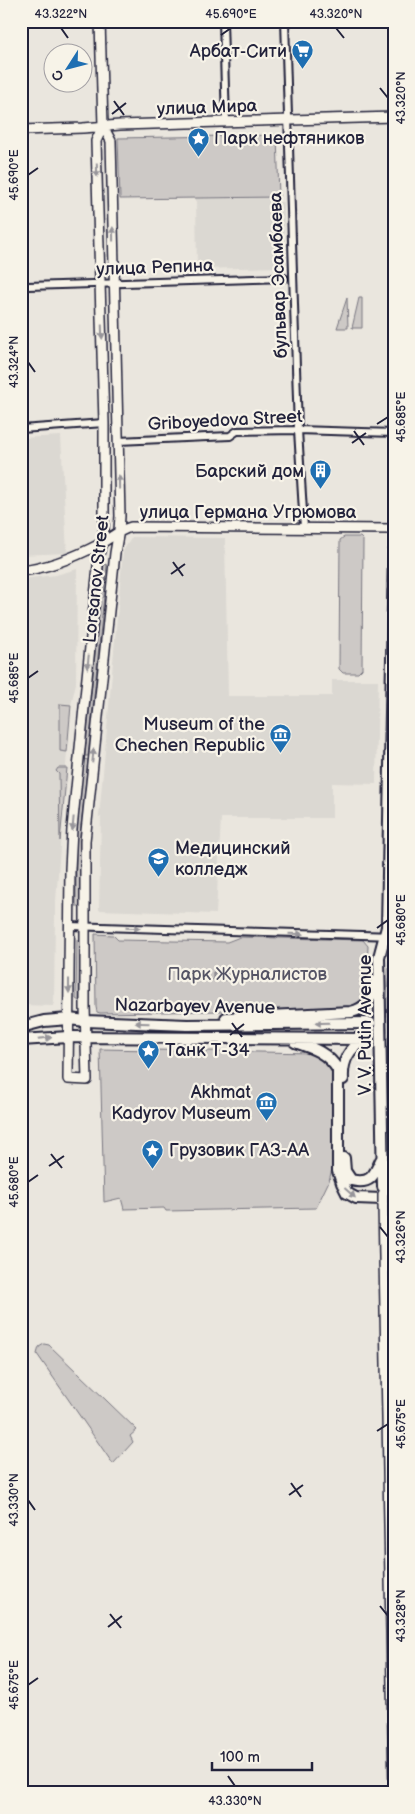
<svg xmlns="http://www.w3.org/2000/svg" width="415" height="1814" viewBox="0 0 415 1814" font-family="'Balsamiq Sans',sans-serif">
<style>
.built{fill:#dbd8d2}
.green{fill:#cdc9c6;stroke:#787680}
.water{fill:#a6a3a6;stroke:#716f7b}
.lines{fill:none;stroke-linecap:round;stroke-linejoin:round}
.primary-tunnel{stroke:#c2bfbd;stroke-width:10;stroke-dasharray:10 5;stroke-linecap:butt}
.street-casing{stroke:#22223b;stroke-width:10}
.secondary-casing{stroke:#22223b;stroke-width:12}
.primary-casing{stroke:#22223b;stroke-width:14}
.street{stroke:#f7f3e8;stroke-width:6}
.secondary{stroke:#f7f3e8;stroke-width:9}
.primary{stroke:#f7f3e8;stroke-width:10}
.secondary-bridge-casing{stroke:#22223b;stroke-width:12;stroke-linecap:butt}
.secondary-bridge{stroke:#f7f3e8;stroke-width:9}
.oneway{fill:#97959a}
.ticks{fill:none;stroke:#22223b;stroke-width:2}
.labels{text-anchor:middle;stroke-width:4.5;stroke-linejoin:round;paint-order:stroke}
.poi-label{font-size:18px;fill:#22223b;stroke:#f7f3e8;text-anchor:end}
.street-label{font-size:18px;fill:#22223b;stroke:#f7f3e8}
.park-label{font-size:18px;fill:#555465;stroke:#f7f3e8}
.neatline{fill:none;stroke:#22223b;stroke-width:2}
.ticks-label{font-size:12px;text-anchor:middle;fill:#22223b}
</style>
<rect width="100%" height="100%" fill="#eae6de"/>
<filter id="ink" filterUnits="userSpaceOnUse"><feTurbulence type="fractalNoise" baseFrequency=".02" numOctaves="2"/><feDisplacementMap in="SourceGraphic" scale="10" xChannelSelector="R" yChannelSelector="G"/><feConvolveMatrix kernelMatrix="1 2 1 2 8 2 1 2 1" color-interpolation-filters="sRGB"/></filter>
<g filter="url(#ink)">
<path class="built" d="M279,197V202H284L285,267L197,269L196,198Z
M61,436L67,553L21,555V438Z
M132,537L225,538L228,696H332V680H378L376,784L332,783V818H221L216,914L99,910L101,817H99L123,551Z
M77,569L76,683L71,705L67,752L55,915L54,1006L21,1005V579L56,575Z"/>
<path class="green" d="M277,135L279,197L120,199L118,138Z
M347,298L348,328H337Z
M359,298H362V328H352Z
M344,537H360L363,540L362,669L358,673H343L339,669L340,540Z
M104,564L107,565L88,756H85Z
M60,704L71,705L67,752L60,751Z
M84,759L88,760L80,834V906H76V834Z
M58,768H67L60,841L59,774L56,771Z
M394,930V1181L387,1182V998L390,931Z
M95,934L113,935L118,940L227,942L240,937L363,940L368,946L366,1004L363,1007H348L343,1009L100,1013L97,1012L96,1007Z
M77,939L80,940L79,1001L76,999Z
M100,1049L313,1053L328,1062L334,1075L335,1157L329,1181L316,1208L166,1211L164,1208L124,1209L121,1198L104,1202Z
M44,1344L49,1345L137,1430L130,1436L133,1442L113,1464L37,1354L39,1347Z"/>
<path class="water" d="M213,972L222,974L223,972H230V974H233V972H240V979H233V977H230V980H223V977H220V980H213Z"/>
<g class="lines">
<path class="primary-tunnel" d="M372,1023L394,1021
M368,1039L394,1038"/>
<defs>
<path id="street" d="M223,21L226,122
M285,21L298,430L304,528
M21,29L26,21
M28,286L284,278
M21,429L104,423
M118,441L230,436L237,431L298,430L394,433
M69,926L394,936"/>
<path id="secondary" d="M100,21L103,126L96,141L104,423V529L99,556L72,829L70,869L68,1079L87,1080L85,1007V841L115,553L119,530L120,516L111,141L103,126
M21,130L83,128L120,125L394,117
M21,571C49,568 75,557 100,544C111,538 117,531 131,527L394,529
M383,1203L394,1792"/>
<path id="primary" d="M394,552L387,927L379,957L383,1187L390,1192L394,1193
M226,1018L351,1012C369,1008 371,997 376,981
M21,1027L44,1021L69,1019L86,1021L187,1025L370,1023
M21,1040L68,1037L368,1039
M295,1042C313,1048 328,1053 338,1070V1171L342,1183L347,1193L356,1198L382,1199L389,1196
M343,1079C342,1062 349,1047 365,1040
M344,1158L345,1171L351,1180C370,1185 374,1176 381,1160"/>
</defs>
<use href="#street" class="street-casing"/>
<use href="#secondary" class="secondary-casing"/>
<use href="#primary" class="primary-casing"/>
<use href="#street" class="street"/>
<use href="#secondary" class="secondary"/>
<use href="#primary" class="primary"/>
<defs>
<path id="secondary-bridge" d="M383,1194V1203"/>
</defs>
<use href="#secondary-bridge" class="secondary-bridge-casing"/>
<use href="#secondary-bridge" class="secondary-bridge"/>
</g>
<defs><path id="oneway-solid" d="M-6-.8H1V-3.2L6.5 0L1 3.2V.8H-6Z" transform="scale(1.25)"/></defs>
<g class="oneway">
<use href="#oneway-solid" transform="translate(97 170) rotate(88)"/>
<use href="#oneway-solid" transform="translate(113 234) rotate(-91)"/>
<use href="#oneway-solid" transform="translate(102 332) rotate(88)"/>
<use href="#oneway-solid" transform="translate(119 482) rotate(-91)"/>
<use href="#oneway-solid" transform="translate(88 662) rotate(96)"/>
<use href="#oneway-solid" transform="translate(93 756) rotate(-84)"/>
<use href="#oneway-solid" transform="translate(73 824) rotate(95)"/>
<use href="#oneway-solid" transform="translate(133 928) rotate(2)"/>
<use href="#oneway-solid" transform="translate(296 934) rotate(2)"/>
<use href="#oneway-solid" transform="translate(69 986) rotate(90)"/>
<use href="#oneway-solid" transform="translate(142 1023) rotate(-178)"/>
<use href="#oneway-solid" transform="translate(322 1023) rotate(179)"/>
<use href="#oneway-solid" transform="translate(45 1038) rotate(-5)"/>
<use href="#oneway-solid" transform="translate(350 1193) rotate(42)"/>
</g>
</g>
<path class="ticks" d="M61,28L68,38M336,28L344,38M221,35L231,28M380,88L388,98M114,101L124,115M112,114L126,103M28,175L38,168M28,362L35,372M377,424L388,417M354,431L364,445M352,443L366,433M173,562L183,576M171,574L185,564M28,678L38,671M377,928L388,920M232,1023L242,1037M230,1035L244,1024M51,1154L62,1168M49,1166L64,1156M28,1182L38,1175M380,1227L388,1237M377,1431L388,1424M291,1483L301,1497M289,1495L303,1485M28,1500L35,1510M380,1606L388,1616M110,1614L121,1628M108,1627L122,1616M28,1685L38,1678M228,1776L235,1786"/>
<defs>
<symbol id="supermarket-pin" viewBox="-11 -11 22 30"><path d="M0 17L-7.5 6A9.5 9.5 0 1 1 7.5 6Z" fill="#1f6fb2" stroke="#f7f3e8"/><path d="M-6-5.5h2.5l.6 2H6L4.5 2H-2.5L-4.4-4H-6ZM-1.5 3.2a1.3 1.3 0 1 0 .1 0ZM3 3.2a1.3 1.3 0 1 0 .1 0Z" fill="#fff"/></symbol>
<symbol id="sight-pin" viewBox="-11 -11 22 30"><path d="M0 17L-7.5 6A9.5 9.5 0 1 1 7.5 6Z" fill="#1f6fb2" stroke="#f7f3e8"/><path d="M0-6L1.8-2.2L6-1.7L2.9 1.2L3.7 5.4L0 3.3L-3.7 5.4L-2.9 1.2L-6-1.7L-1.8-2.2Z" fill="#fff"/></symbol>
<symbol id="building-pin" viewBox="-11 -11 22 30"><path d="M0 17L-7.5 6A9.5 9.5 0 1 1 7.5 6Z" fill="#1f6fb2" stroke="#f7f3e8"/><path d="M-4-6H4V6H1V3H-1V6H-4ZM-2.5-4.3h1.7v1.8h-1.7ZM.8-4.3h1.7v1.8H.8ZM-2.5-1h1.7V.8h-1.7ZM.8-1h1.7V.8H.8Z" fill="#fff"/></symbol>
<symbol id="museum-pin" viewBox="-11 -11 22 30"><path d="M0 17L-7.5 6A9.5 9.5 0 1 1 7.5 6Z" fill="#1f6fb2" stroke="#f7f3e8"/><path d="M0-6L6-3V-2H-6V-3ZM-5-1h2V3h-2ZM-1-1h2V3h-2ZM3-1h2V3H3ZM-6 4H6V6H-6Z" fill="#fff"/></symbol>
<symbol id="university-pin" viewBox="-11 -11 22 30"><path d="M0 17L-7.5 6A9.5 9.5 0 1 1 7.5 6Z" fill="#1f6fb2" stroke="#f7f3e8"/><path d="M0-5L7-2L0 1L-7-2ZM-4 1L0 2.5L4 1V4Q0 6-4 4Z" fill="#fff"/></symbol>
</defs>
<g fill-rule="evenodd">
<use href="#supermarket-pin" x="290" y="38" width="25" height="34"/>
<use href="#sight-pin" x="186" y="126" width="25" height="34"/>
<use href="#building-pin" x="308" y="458" width="25" height="34"/>
<use href="#museum-pin" x="268" y="722" width="25" height="34"/>
<use href="#university-pin" x="146" y="846" width="25" height="34"/>
<use href="#sight-pin" x="136" y="1038" width="25" height="34"/>
<use href="#museum-pin" x="254" y="1090" width="25" height="34"/>
<use href="#sight-pin" x="140" y="1138" width="25" height="34"/>
</g>
<g class="labels">
<g class="poi-label">
<text x="287" y="57">Арбат-Сити</text>
<text x="214" y="144" text-anchor="start">Парк нефтяников</text>
<text x="304" y="477">Барский дом</text>
<text x="265" y="730">Museum of the<tspan x="265" dy="21">Chechen Republic</tspan></text>
<text x="175" y="854" text-anchor="start">Медицинский<tspan x="175" dy="21">колледж</tspan></text>
<text x="165" y="1056" text-anchor="start">Танк Т-34</text>
<text x="251" y="1098">Akhmat<tspan x="251" dy="21">Kadyrov Museum</tspan></text>
<text x="169" y="1156" text-anchor="start">Грузовик ГАЗ-АА</text>
</g>
<g class="street-label">
<text transform="translate(207 107) rotate(-2)" y="6">улица Мира</text>
<text transform="translate(155 267) rotate(-2)" y="6">улица Репина</text>
<text transform="translate(278 275) rotate(-92)" y="6">бульвар Эсамбаева</text>
<text transform="translate(225 420) rotate(-3)" y="6">Griboyedova Street</text>
<text x="248" y="518">улица Германа Угрюмова</text>
<text transform="translate(96 579) rotate(-84)" y="6">Lorsanov Street</text>
<text transform="translate(195 1006) rotate(1)" y="6">Nazarbayev Avenue</text>
<text transform="translate(365 1025) rotate(-90)" y="6">V. V. Putin Avenue</text>
</g>
<g class="park-label">
<text x="247" y="980">Парк Журналистов</text>
</g>
</g>
<rect width="415" height="1814" fill="none" stroke="#f7f3e8" stroke-width="55"/>
<g transform="translate(68 68) rotate(234)"><circle r="24" fill="#f7f3e8" stroke="#a29fa3"/>
<path d="M0-4L9 19L0 12L-9 19Z" fill="#1f6fb2"/>
<text y="-8" font-size="14" font-weight="bold" text-anchor="middle" fill="#22223b">С</text>
</g>
<path d="M212 1762v8h100v-8" fill="none" stroke="#22223b" stroke-width="2.5"/>
<text x="220" y="1762" font-size="15" fill="#22223b" stroke="#f7f3e8" stroke-width="4" paint-order="stroke">100 m</text>
<rect x="28" y="28" width="360" height="1758" class="neatline"/>
<g class="ticks-label">
<text x="61" y="18">43.322°N</text>
<text x="231" y="18">45.690°E</text>
<text x="336" y="18">43.320°N</text>
<text transform="translate(401 98) rotate(-90)" y="4">43.320°N</text>
<text transform="translate(14 175) rotate(-90)" y="4">45.690°E</text>
<text transform="translate(14 362) rotate(-90)" y="4">43.324°N</text>
<text transform="translate(401 417) rotate(-90)" y="4">45.685°E</text>
<text transform="translate(14 678) rotate(-90)" y="4">45.685°E</text>
<text transform="translate(401 920) rotate(-90)" y="4">45.680°E</text>
<text transform="translate(14 1182) rotate(-90)" y="4">45.680°E</text>
<text transform="translate(401 1237) rotate(-90)" y="4">43.326°N</text>
<text transform="translate(401 1424) rotate(-90)" y="4">45.675°E</text>
<text transform="translate(14 1500) rotate(-90)" y="4">43.330°N</text>
<text transform="translate(401 1616) rotate(-90)" y="4">43.328°N</text>
<text transform="translate(14 1685) rotate(-90)" y="4">45.675°E</text>
<text x="235" y="1805">43.330°N</text>
</g>
</svg>
